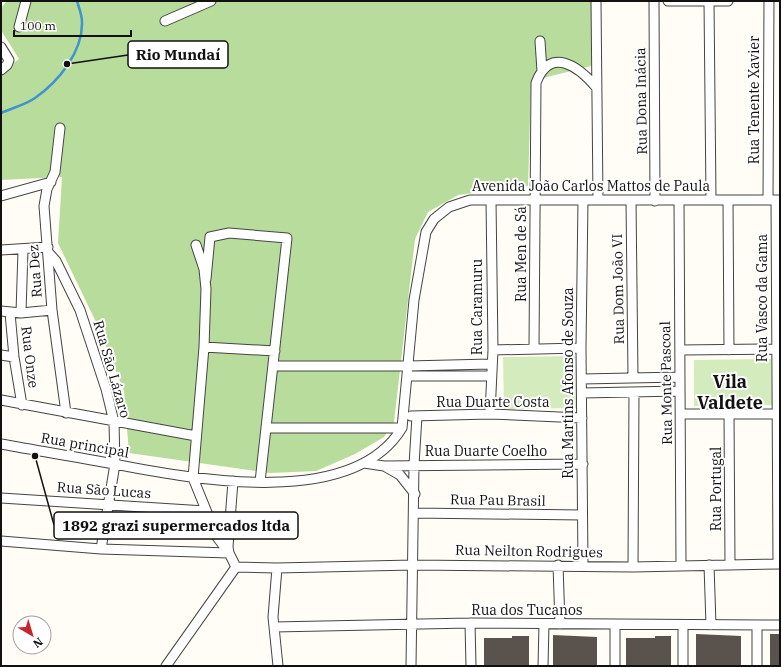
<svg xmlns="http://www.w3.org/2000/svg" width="781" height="667" viewBox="0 0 781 667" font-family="'IBM Plex Serif',serif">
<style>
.green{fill:#d4ebbd}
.forest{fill:#b8dc9c}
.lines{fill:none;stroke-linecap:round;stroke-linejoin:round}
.stream{stroke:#3f94cf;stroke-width:2.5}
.building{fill:#5a524d}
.street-casing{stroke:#444;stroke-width:11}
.street{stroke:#fff;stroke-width:9}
.labels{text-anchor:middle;stroke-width:4;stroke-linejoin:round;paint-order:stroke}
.street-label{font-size:14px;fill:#111;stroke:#fff}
.district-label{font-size:18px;font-weight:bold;fill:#111;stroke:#fff}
.leader{fill:none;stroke:#111;stroke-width:1.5}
.callout-dot{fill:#111;stroke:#fff;stroke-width:1.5}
.callout{fill:#fff;stroke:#111;stroke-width:1.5}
.callout-label{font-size:15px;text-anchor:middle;font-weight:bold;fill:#111}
</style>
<rect width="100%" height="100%" fill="#fffdf5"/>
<path class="green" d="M575,356L576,408L504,409L503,357Z
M771,359L772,405L694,406V360Z"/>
<path class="forest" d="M7,1H592L591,66L531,81L528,186L458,195L428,212L415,239L394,422L384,437L355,454L316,471L270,473L129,453L124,391L95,320L58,243L62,177L1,180V72L19,59L1,30V8Z"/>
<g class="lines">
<path class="stream" d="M1,113C12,108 25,105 35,98C58,82 83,52 82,22C82,15 79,8 77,1"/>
</g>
<path class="building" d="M696,634L741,636V666H696Z
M770,634H780V666H770Z
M553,635L597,637V666H553Z
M512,636H529V666H484V638H512Z
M655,636H671V666H626V638H655Z"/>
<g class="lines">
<defs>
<path id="street" d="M596,1L598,200
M654,1L655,201
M668,1H728
M709,1L711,199
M165,21L211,1
M19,27L26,1
M540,41L542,71
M1,47L9,60L7,65L1,70
M60,128L55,172L47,189L44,206L52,310L66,413
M1,196L51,182
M768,199L769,1
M631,200L633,377
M728,200L729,350
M776,200L778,564
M679,201L681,565
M196,245L204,269L206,289L204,347L193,478L217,537L229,553
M1,250L48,247
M48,252L56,261L80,310L106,389L114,422L115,464L101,549
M206,279L210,237L229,233L287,238L260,482
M1,311L21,313L52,310
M10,313L14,357L22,405
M21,313L23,250
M204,347L275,351
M534,349L536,83C550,45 579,67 596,87
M493,350L581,348
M680,350L776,349
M1,355L14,357
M274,366H408L491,364
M408,376H491
M582,379L680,377
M582,393L680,391
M1,400L196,436
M490,414L493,350L491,200
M681,414H776
M729,414L730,564
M411,416L490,414L582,418
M266,428H402
M1,444C39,451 77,457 114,464C193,479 352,510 402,428L414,300L426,232L434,219L449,207L470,200H780
M364,463L384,466L583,464
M386,467L400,475L415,494
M233,481L228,547L229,553L236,567L277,568L273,617L278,666
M1,498L205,511
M414,513L582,515
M1,541L101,549L229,553
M558,565L560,624
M709,565L711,625
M583,566L581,348L583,200
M633,567L634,393
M277,568L413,565L633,567L780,564
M470,623L471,666
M757,625V666
M274,627L470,623L780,625
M166,666L236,567
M411,666L414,465L417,416
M543,666L544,624
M615,666V624
M683,666V626"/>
</defs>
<use href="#street" class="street-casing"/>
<use href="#street" class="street"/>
</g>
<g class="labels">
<g class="street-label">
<text transform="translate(754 100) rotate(-90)" y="5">Rua Tenente Xavier</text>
<text transform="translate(641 101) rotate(-91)" y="5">Rua Dona Inácia</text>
<text x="591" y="191">Avenida João Carlos Mattos de Paula</text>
<text transform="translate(521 254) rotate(-90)" y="5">Rua Men de Sá</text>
<text transform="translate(35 271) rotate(-94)" y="5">Rua Dez</text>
<text transform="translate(618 289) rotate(-91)" y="5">Rua Dom João VI</text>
<text transform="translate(762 298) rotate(-90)" y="5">Rua Vasco da Gama</text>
<text transform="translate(477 307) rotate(-90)" y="5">Rua Caramuru</text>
<text transform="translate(30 357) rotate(83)" y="5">Rua Onze</text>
<text transform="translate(112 369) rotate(74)" y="5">Rua São Lázaro</text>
<text transform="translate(568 383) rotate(-90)" y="5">Rua Martins Afonso de Souza</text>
<text transform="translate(666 383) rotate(-91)" y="5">Rua Monte Pascoal</text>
<text x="493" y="407">Rua Duarte Costa</text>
<text transform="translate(85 445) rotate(10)" y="5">Rua principal</text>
<text x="486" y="456">Rua Duarte Coelho</text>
<text transform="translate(716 489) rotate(-90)" y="5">Rua Portugal</text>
<text transform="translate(104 490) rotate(4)" y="5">Rua São Lucas</text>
<text transform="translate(498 500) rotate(1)" y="5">Rua Pau Brasil</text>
<text transform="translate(529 551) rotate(1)" y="5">Rua Neilton Rodrigues</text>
<text x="527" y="615">Rua dos Tucanos</text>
</g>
<g class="district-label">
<text x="730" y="388">Vila<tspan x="730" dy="21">Valdete</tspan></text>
</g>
</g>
<path class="leader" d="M67 64L128 55M35 456L54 525"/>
<g class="callout-dot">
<circle cx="67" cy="64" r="4"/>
<circle cx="35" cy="456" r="4"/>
</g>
<g class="callout">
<rect x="128" y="41" width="100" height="27" rx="4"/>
<rect x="54" y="512" width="244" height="27" rx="4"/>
</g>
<g class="callout-label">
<text x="178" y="60">Rio Mundaí</text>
<text x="176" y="531">1892 grazi supermercados ltda</text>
</g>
<rect width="781" height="667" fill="none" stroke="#111111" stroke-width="4"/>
<g transform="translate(32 635) rotate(142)"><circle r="19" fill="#ffffff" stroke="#a0a0a0"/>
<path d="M0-3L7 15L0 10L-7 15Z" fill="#c4262c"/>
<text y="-6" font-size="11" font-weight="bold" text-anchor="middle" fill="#111111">N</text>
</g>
<path d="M14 30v6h117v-6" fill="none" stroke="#111111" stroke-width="2"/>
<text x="20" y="30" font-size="12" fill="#111111" stroke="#ffffff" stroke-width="3" paint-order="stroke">100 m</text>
</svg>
